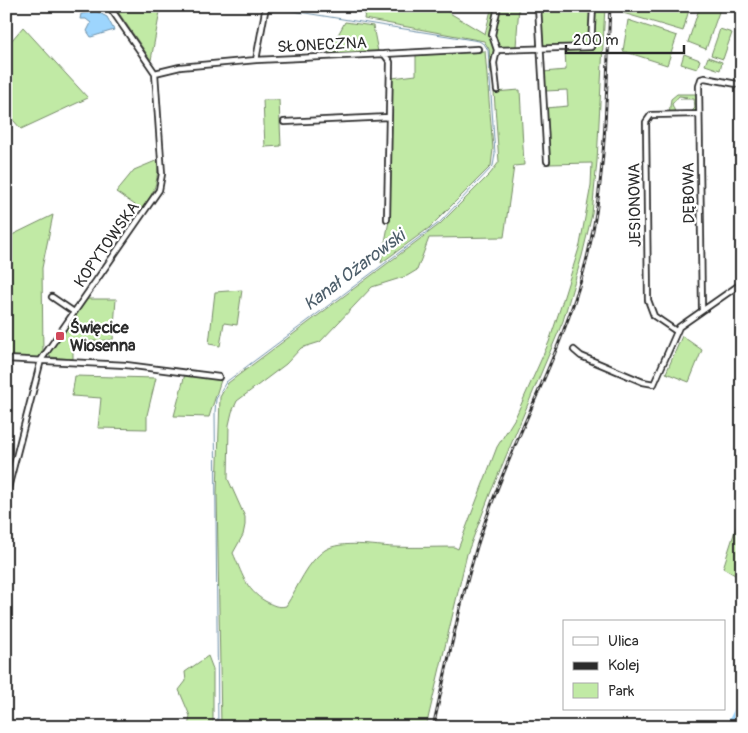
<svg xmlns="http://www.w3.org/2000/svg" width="748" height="733" viewBox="0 0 748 733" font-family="Pangolin,sans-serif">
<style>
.green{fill:#c1eaa5;stroke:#768a68}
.water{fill:#9dd5fd;stroke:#6f91a9}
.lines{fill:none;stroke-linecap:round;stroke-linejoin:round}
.stream{stroke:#6f91a9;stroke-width:1}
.river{stroke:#9dd5fd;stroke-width:7}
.street-casing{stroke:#2b2b2b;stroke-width:8}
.street{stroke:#fff;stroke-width:4.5}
.rail-casing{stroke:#2b2b2b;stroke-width:3}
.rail{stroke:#fff;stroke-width:1;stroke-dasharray:4;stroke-linecap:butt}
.poi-dot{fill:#d1495b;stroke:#fff;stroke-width:2}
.labels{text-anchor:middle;stroke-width:4.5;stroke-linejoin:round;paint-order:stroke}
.street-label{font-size:16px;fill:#2b2b2b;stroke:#fff}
.poi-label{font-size:16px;font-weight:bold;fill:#2b2b2b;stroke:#fff;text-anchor:start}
.water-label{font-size:18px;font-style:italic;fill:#4d5e6a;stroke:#fff}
</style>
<rect width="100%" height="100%" fill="#fff"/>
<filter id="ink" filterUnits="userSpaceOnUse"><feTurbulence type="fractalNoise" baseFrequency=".02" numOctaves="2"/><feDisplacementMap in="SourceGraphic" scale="10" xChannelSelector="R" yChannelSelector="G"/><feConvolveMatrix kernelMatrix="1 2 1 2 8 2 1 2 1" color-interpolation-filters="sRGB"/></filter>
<g filter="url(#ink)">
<path class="green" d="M114,6H161L151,60Z
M366,6H438L485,34L492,6H498L491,36L495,50L494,74H491L489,49L484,41L364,19Z
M501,6H519L516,47H499L496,45L495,34Z
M536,6H591L590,45L587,46L537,47Z
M595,6H605L597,161L592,214L582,256L563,321L490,494L467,554L426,727H221L217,493L220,397L228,383L440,224L490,174L499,162L494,92L520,90L524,165L514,166L504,237L429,238L417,270L407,276L372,287L320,342L301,348L286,364L237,401L232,412L229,425L228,479L245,517V525L243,535L233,553C242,573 245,589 265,601C273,605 277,608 286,606C298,587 307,562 325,550C341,540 376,546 393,547C413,548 434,547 454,547L458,549L497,447L515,418L549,342L560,309L580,245L591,185L592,163L549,164L546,108L568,106L567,90L545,91L543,72L566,70L565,50L594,49Z
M625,6H690L683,31L623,13Z
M700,6L720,9L706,49L688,42Z
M628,20L677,36L667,65L623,51Z
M345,22L373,26L378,52L327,55Z
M23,27L88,98L21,129L6,112V47Z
M720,29L732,33L723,59L711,55Z
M485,51L493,149L491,166L429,228L381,263L389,221L392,78L416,75V55Z
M684,54L700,60L697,69L681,64Z
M708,57L722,62L720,70L705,65Z
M677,94H697V109L695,112H691L695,108L694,99H680L687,97L679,96L672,104L675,112L669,114L671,99Z
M263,100H279L281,146L265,147Z
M158,160C158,181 155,194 141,209L116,192L134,170Z
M53,215L42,268L43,354L38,358L6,356V238Z
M242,290L237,325L224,323L220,346L209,344L215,292Z
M87,299H116L113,340L73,342V359L50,357L49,352Z
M682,336L702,350L689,382L666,373Z
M185,374L221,380L209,417L174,416Z
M75,376L156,378L147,415V429L98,428L101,398L72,396Z
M742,509V579L723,568Z
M208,656L213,669V727H188L190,716L179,690L186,681L185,672Z"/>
<path class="water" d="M96,11L107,17L114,30L91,37L87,31L91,23L86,19H80L81,14Z"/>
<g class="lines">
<path class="stream" d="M218,727L215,412L216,399L226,382L440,222L493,166L495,154L488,50L485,45L479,41L268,7"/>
<path class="river" d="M729,727L742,702"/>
<defs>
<path id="street" d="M538,6L547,161
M497,50L591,47L593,6
M384,54L478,49
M256,60L266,6
M155,73L180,67L256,60L384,54L390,62L387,219
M497,90L494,63L497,50L492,35L498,6
M284,122L389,117
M52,297L74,312
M702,309L699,86L701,79L705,78L742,85
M676,331L654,316L648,300L646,122L651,115L698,114
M574,350L581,356L643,382L654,384L679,327L742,283
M6,359L126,365L219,377
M6,496L41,360L159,190L162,174L155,73L109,6"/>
</defs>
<use href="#street" class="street-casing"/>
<use href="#street" class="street"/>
<defs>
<path id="rail" d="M433,727C450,654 464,578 490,508C520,425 564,347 586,262C607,179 606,91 610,6"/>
</defs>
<use href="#rail" class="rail-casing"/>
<use href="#rail" class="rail"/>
</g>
</g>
<rect class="poi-dot" x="55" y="331" width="10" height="10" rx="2.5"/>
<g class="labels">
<g class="street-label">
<text transform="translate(322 44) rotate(-3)" y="6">SŁONECZNA</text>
<text transform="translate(688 193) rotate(-91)" y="6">DĘBOWA</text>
<text transform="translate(634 205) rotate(-91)" y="6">JESIONOWA</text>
<text transform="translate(106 244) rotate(-55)" y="6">KOPYTOWSKA</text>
</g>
<g class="poi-label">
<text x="70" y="333">Święcice<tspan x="70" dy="18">Wiosenna</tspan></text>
</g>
<g class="water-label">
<text transform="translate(354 270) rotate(-37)" y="6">Kanał Ożarowski</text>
</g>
</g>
<rect width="748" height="733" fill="none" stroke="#fff" stroke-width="25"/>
<rect x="12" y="12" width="723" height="708" fill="none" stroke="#2b2b2b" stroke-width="2" filter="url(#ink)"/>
<rect x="563" y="620" width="162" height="90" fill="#ffffff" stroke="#aaaaaa"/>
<rect x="573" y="637" width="25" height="8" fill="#ffffff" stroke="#aaaaaa"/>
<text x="608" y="646" font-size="15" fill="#2b2b2b">Ulica</text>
<rect x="573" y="662" width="25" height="8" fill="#2b2b2b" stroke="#aaaaaa"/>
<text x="608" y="670" font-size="15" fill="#2b2b2b">Kolej</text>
<rect x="573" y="683" width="25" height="15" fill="#c1eaa5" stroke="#aaaaaa"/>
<text x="608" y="696" font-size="15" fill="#2b2b2b">Park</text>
<path d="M566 45v8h118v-8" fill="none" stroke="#2b2b2b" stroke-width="2.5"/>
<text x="573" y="45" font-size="15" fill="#2b2b2b" stroke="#ffffff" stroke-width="4" paint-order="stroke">200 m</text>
</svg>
